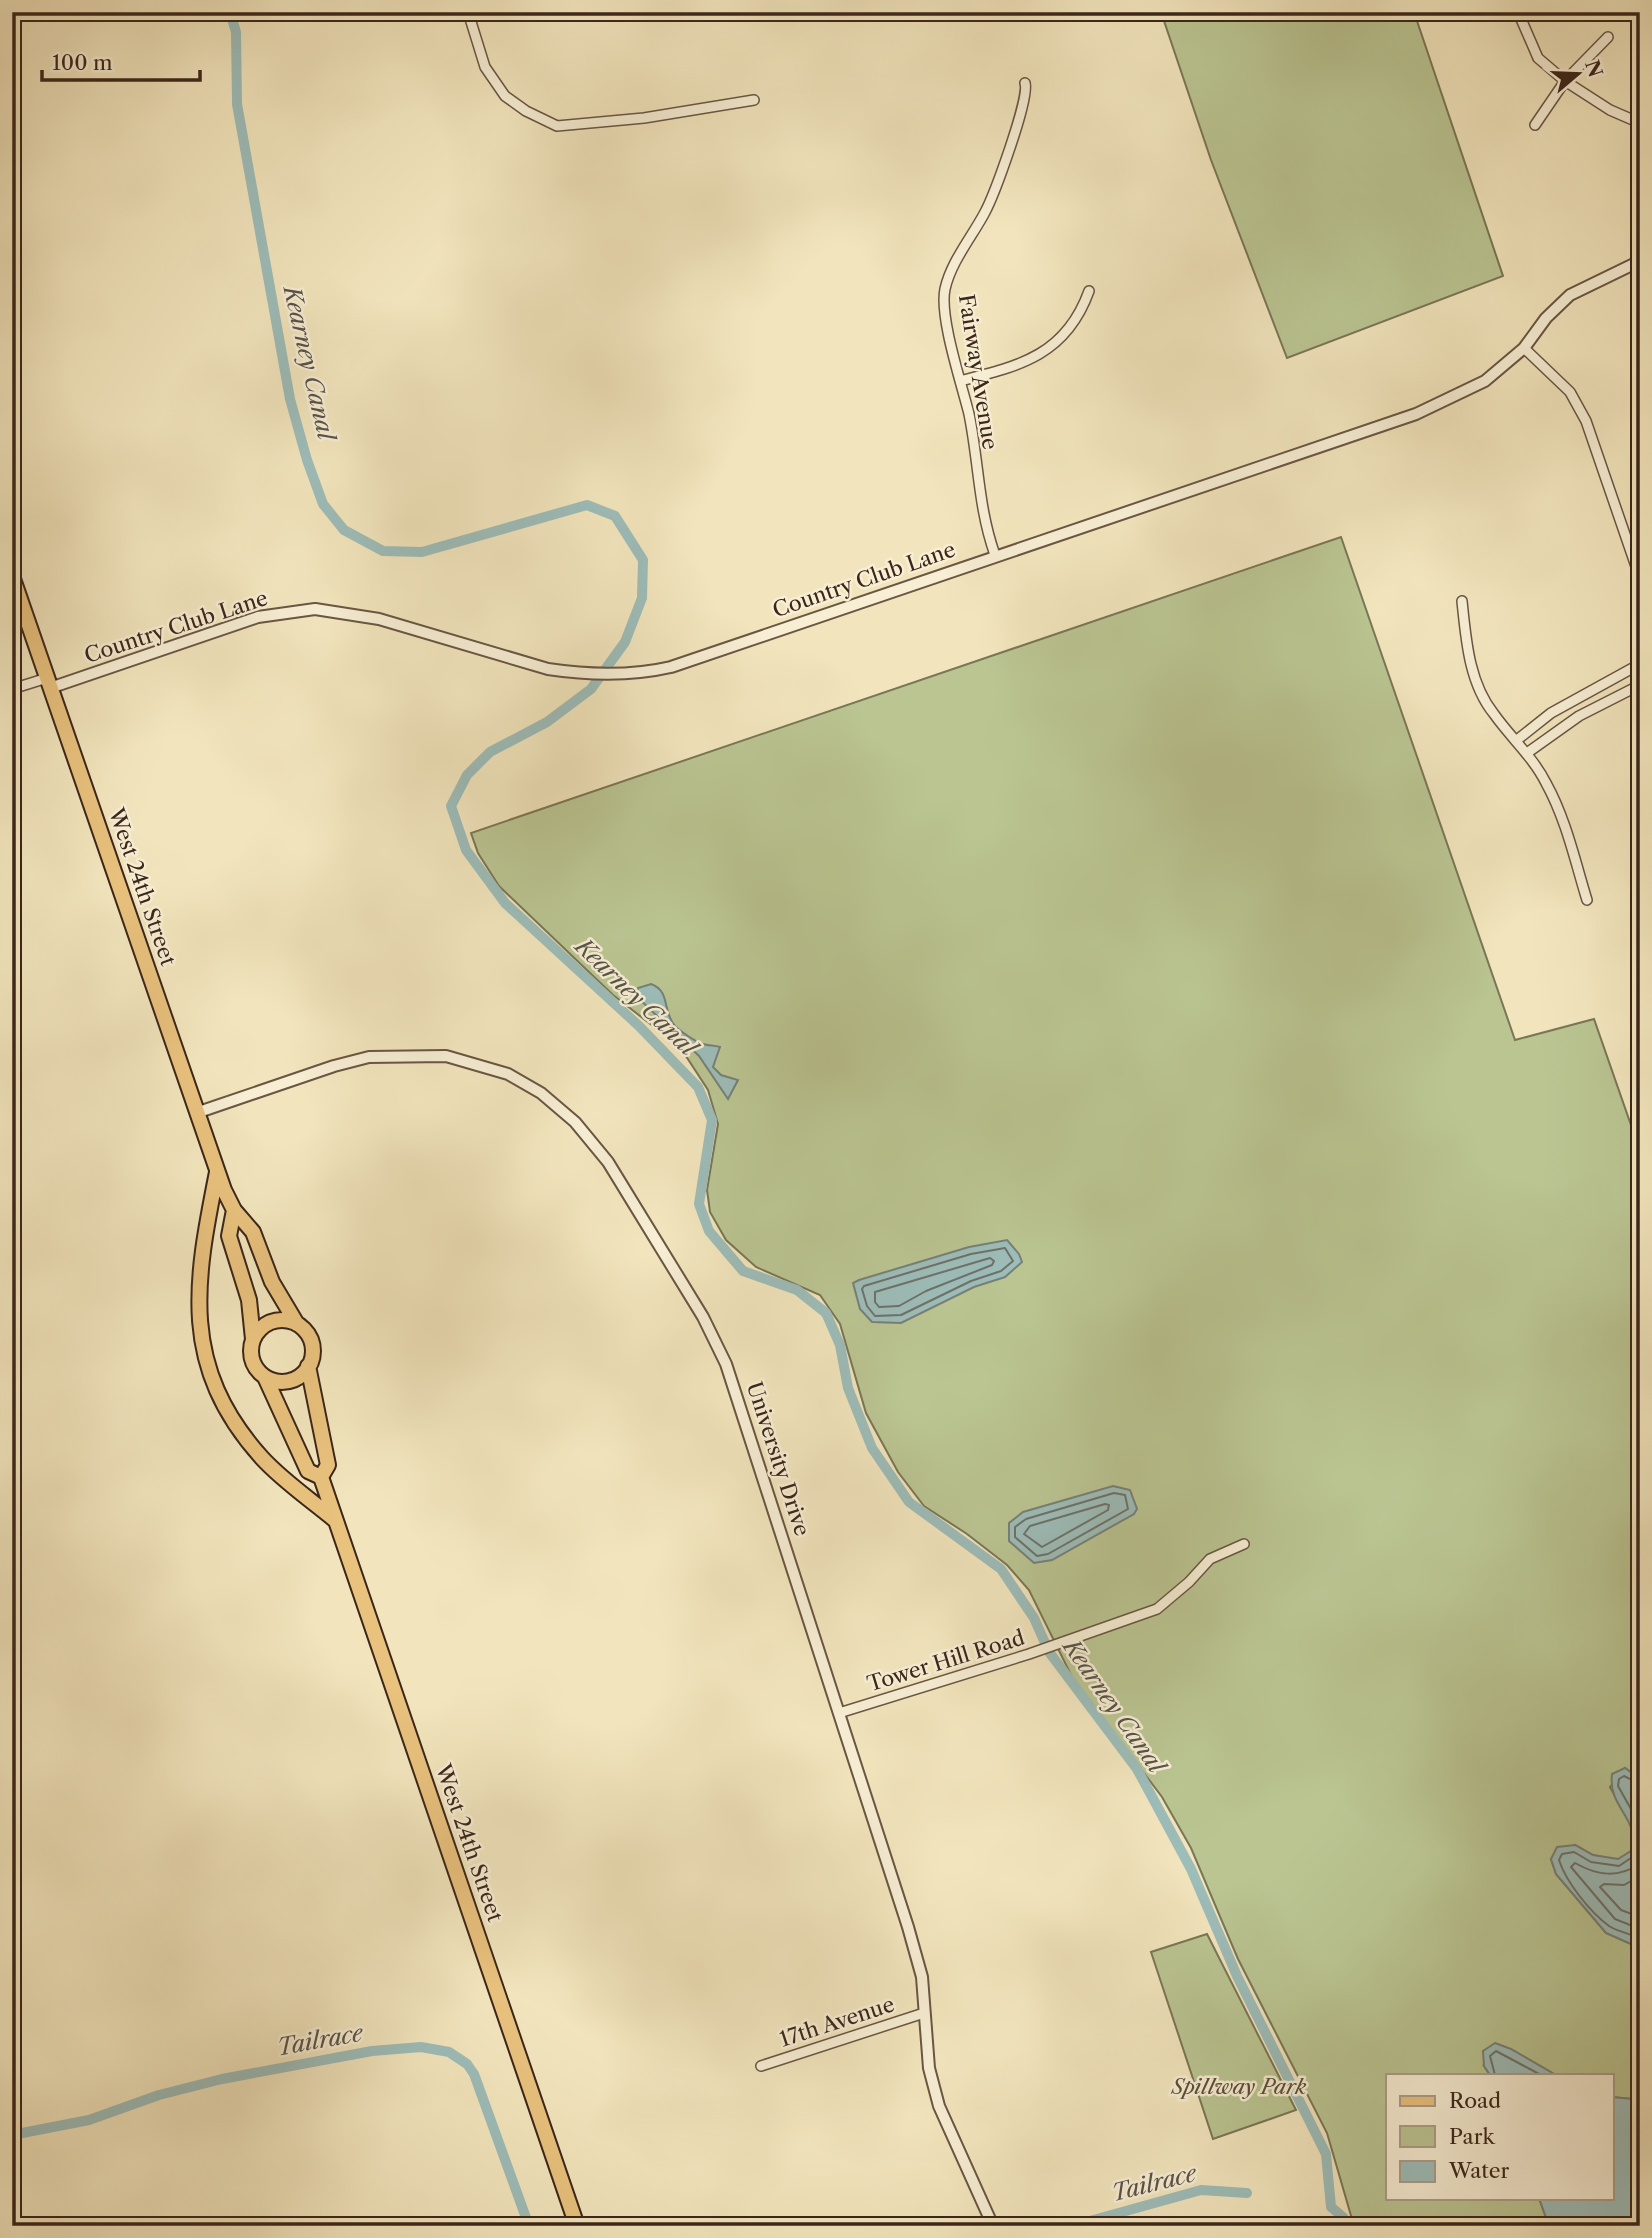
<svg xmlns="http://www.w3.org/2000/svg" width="1652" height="2238" viewBox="0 0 1652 2238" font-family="'Libre Caslon Text',serif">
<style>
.green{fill:#bac592;stroke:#7a7656;stroke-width:2}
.water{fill:#9dbdb9;stroke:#768179;stroke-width:2}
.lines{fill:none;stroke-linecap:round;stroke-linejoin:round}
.shore{stroke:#6c726a;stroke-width:2}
.canal{stroke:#9dbdb9;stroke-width:10}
.minor-casing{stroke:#695643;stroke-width:12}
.tertiary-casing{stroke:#695643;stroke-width:14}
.primary-casing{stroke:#3b261a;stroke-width:18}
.minor{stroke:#f7eed4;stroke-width:9}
.tertiary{stroke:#f7eed4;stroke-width:10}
.primary{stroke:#e9c27e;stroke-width:14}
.labels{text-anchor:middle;stroke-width:5;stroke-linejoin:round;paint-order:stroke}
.street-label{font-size:21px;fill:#3b261a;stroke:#f7eed4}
.park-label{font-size:21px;font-style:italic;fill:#5b4e38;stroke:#f7eed4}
.water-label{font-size:23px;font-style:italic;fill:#58534a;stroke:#f7eed4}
</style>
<rect width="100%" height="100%" fill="#f2e5bd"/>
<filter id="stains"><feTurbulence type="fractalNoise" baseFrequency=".00286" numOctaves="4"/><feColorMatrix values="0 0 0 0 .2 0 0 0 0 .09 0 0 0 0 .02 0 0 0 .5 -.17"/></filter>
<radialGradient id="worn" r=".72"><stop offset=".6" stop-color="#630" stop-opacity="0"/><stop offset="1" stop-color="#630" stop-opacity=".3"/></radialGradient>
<path class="green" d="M1161,12H1414L1503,276L1287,358L1211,160Z
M1341,537L1515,1040L1594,1019L1640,1151V1779L1625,1768L1610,1787L1635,1831L1634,1849L1620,1861L1593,1855L1575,1845L1551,1859L1556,1874L1606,1933L1640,1948V2096L1632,2099L1612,2097V2075H1554L1484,2066L1490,2075H1388V2198H1539L1549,2226H1354L1327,2133L1238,1959L1191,1848L1162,1797L1073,1679L1029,1590L1007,1565L967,1534L924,1506L898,1472L866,1413L840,1324L820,1295L756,1267L726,1240L710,1212L707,1190L718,1124L708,1090L680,1047L613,995L499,886L478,853L471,833Z
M1207,1934L1296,2110L1213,2139L1151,1952Z"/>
<path class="water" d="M651,984C671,991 662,1012 675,1026C681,1032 696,1042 703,1044C709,1046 714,1045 720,1047L713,1067L721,1075L738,1080L728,1099L699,1056L635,995L638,988Z
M1007,1240L1019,1254L1022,1262L1005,1277L974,1287L901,1323L872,1322L860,1309L853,1283L859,1280L969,1247Z
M1113,1486L1130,1490L1137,1509L1134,1514L1052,1560L1034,1563L1009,1541V1523L1023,1512Z
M1625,1768L1640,1779V1948L1606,1933L1556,1874L1551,1859L1557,1847L1575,1845L1593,1855L1618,1859L1634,1849C1636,1814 1608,1807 1612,1774Z
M1495,2043L1511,2049L1556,2075H1490L1484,2066L1483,2051Z
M1640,2096V2226H1549L1539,2198H1612V2097L1632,2099Z"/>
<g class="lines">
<path class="shore" d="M1005,1248L1013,1261L1001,1271L971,1281L901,1315L875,1316L867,1306L862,1289L864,1286L971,1254Z
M990,1258L994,1261L992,1265L926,1291L899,1306L879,1307L875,1302V1292Z
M1114,1493L1125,1495L1128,1509L1048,1554L1037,1556L1015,1537V1527L1026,1519Z
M1105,1504L1109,1505L1108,1510L1042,1547L1024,1534L1030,1526Z
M1640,1784L1624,1776L1619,1779L1618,1786L1640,1825
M1640,1852L1619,1866L1591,1862L1574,1852L1562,1854L1559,1860C1566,1882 1590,1912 1609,1926C1618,1932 1630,1933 1640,1939
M1640,1864C1618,1878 1598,1876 1575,1863L1571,1867L1615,1919L1640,1929
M1640,1876L1624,1885L1604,1884L1600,1887L1621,1910L1640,1917
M1495,2075L1490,2056L1496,2051L1541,2075"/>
<path class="canal" d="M230,12L236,32L237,104L290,399L307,460L323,504L344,530L383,551L422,552L587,505L615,516L643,560L642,598L625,642L591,689L547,722L490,752L467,775L451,806L466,850L505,903L639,1026L698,1087L712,1120L699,1204L709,1231L743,1271L797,1290L826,1313L840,1345L848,1388L872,1448L909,1502L1001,1569L1034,1618L1049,1652L1137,1769L1191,1869L1237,1976L1326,2154L1331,2207L1343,2217L1347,2226
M12,2135L89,2120L159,2095L222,2079L372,2051L421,2047L449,2052L467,2064L474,2074L529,2226
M1072,2226L1201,2190L1247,2193"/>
<defs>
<path id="minor" d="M468,12L485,67L505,96L526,111L557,126L644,118L754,100
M1518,12L1538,58L1565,81L1610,110L1640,123
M1535,125L1565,81L1608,37
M1524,348L1570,392L1586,421L1640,578
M960,381C1020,366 1066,355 1089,291
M995,555C978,507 979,463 969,414C962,385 939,317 945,289C951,262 971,238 984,214C994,196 1030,98 1025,83
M1462,601C1466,640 1469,683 1494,714C1511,738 1533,757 1546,783C1566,819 1575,861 1587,900
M12,689L47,678
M1517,740L1551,713L1640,664
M1527,753L1579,716L1640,685
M839,1713L1029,1654L1157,1609L1189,1582L1210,1559L1244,1544
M761,2066L924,2013"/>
<path id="tertiary" d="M50,688L258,617L315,609L379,619L548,669C588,675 632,676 671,667L1416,414L1485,381L1524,348L1546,318L1570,295L1640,261
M196,1113L334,1066L369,1057L446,1056L508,1074L541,1093L575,1122L608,1162L703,1317L726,1364L908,1927L922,1977L929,2068L939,2106L993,2226"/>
<path id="primary" d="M12,576L224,1190L234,1210L253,1232L272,1282L297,1324
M217,1172C195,1282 179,1366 262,1458C283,1481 311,1500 335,1520
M234,1210L229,1236L249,1300L253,1339
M251 1351a31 31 0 1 1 62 0a31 31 0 1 1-62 0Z
M308,1366L328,1465L321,1477
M265,1377L308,1471L321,1477L577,2226"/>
</defs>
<use href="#minor" class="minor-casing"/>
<use href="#tertiary" class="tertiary-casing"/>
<use href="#primary" class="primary-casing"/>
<use href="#minor" class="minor"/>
<use href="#tertiary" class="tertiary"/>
<use href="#primary" class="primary"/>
</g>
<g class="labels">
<g class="street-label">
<text transform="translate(978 372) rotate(81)" y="7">Fairway Avenue</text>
<text transform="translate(864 580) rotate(-19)" y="7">Country Club Lane</text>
<text transform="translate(176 627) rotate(-18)" y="7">Country Club Lane</text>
<text transform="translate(142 887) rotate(71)" y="7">West 24th Street</text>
<text transform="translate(778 1459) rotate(72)" y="7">University Drive</text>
<text transform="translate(946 1661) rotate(-17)" y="7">Tower Hill Road</text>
<text transform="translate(469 1843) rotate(71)" y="7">West 24th Street</text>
<text transform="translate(837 2022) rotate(-18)" y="7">17th Avenue</text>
</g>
<g class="park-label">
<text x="1239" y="2094">Spillway Park</text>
</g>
<g class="water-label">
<text transform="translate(309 363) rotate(77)" y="8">Kearney Canal</text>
<text transform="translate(636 997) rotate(44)" y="8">Kearney Canal</text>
<text transform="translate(1114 1706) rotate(55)" y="8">Kearney Canal</text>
<text transform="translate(320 2040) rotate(-10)" y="8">Tailrace</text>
<text transform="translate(1154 2183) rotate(-14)" y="8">Tailrace</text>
</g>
</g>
<rect width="1652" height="2238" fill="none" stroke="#f2e5bd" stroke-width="42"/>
<rect x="14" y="14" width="1624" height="2210" fill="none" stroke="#3b261a" stroke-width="3.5"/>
<rect x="21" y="21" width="1610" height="2196" fill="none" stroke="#3b261a" stroke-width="2"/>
<rect x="1386" y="2074" width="228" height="126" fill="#f7eed4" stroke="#ac9e8a" stroke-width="2"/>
<rect x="1400" y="2096" width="35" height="10" fill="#e9c27e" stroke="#ac9e8a" stroke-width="2"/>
<text x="1449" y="2108" font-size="21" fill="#3b261a">Road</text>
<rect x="1400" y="2126" width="35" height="21" fill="#bac592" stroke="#ac9e8a" stroke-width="2"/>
<text x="1449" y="2144" font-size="21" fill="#3b261a">Park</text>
<rect x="1400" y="2161" width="35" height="21" fill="#9dbdb9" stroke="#ac9e8a" stroke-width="2"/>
<text x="1449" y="2178" font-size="21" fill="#3b261a">Water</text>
<g transform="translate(1578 74) rotate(71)" stroke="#f7eed4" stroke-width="5" paint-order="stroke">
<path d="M0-5L12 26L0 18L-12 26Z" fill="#3b261a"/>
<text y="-10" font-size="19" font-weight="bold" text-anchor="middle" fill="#3b261a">N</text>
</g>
<path d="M42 70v10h158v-10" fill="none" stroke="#3b261a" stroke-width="3.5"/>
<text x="52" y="70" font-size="21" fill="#3b261a" stroke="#f7eed4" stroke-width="5" paint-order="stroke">100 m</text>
<rect width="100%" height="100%" filter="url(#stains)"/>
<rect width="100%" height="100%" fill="url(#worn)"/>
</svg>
